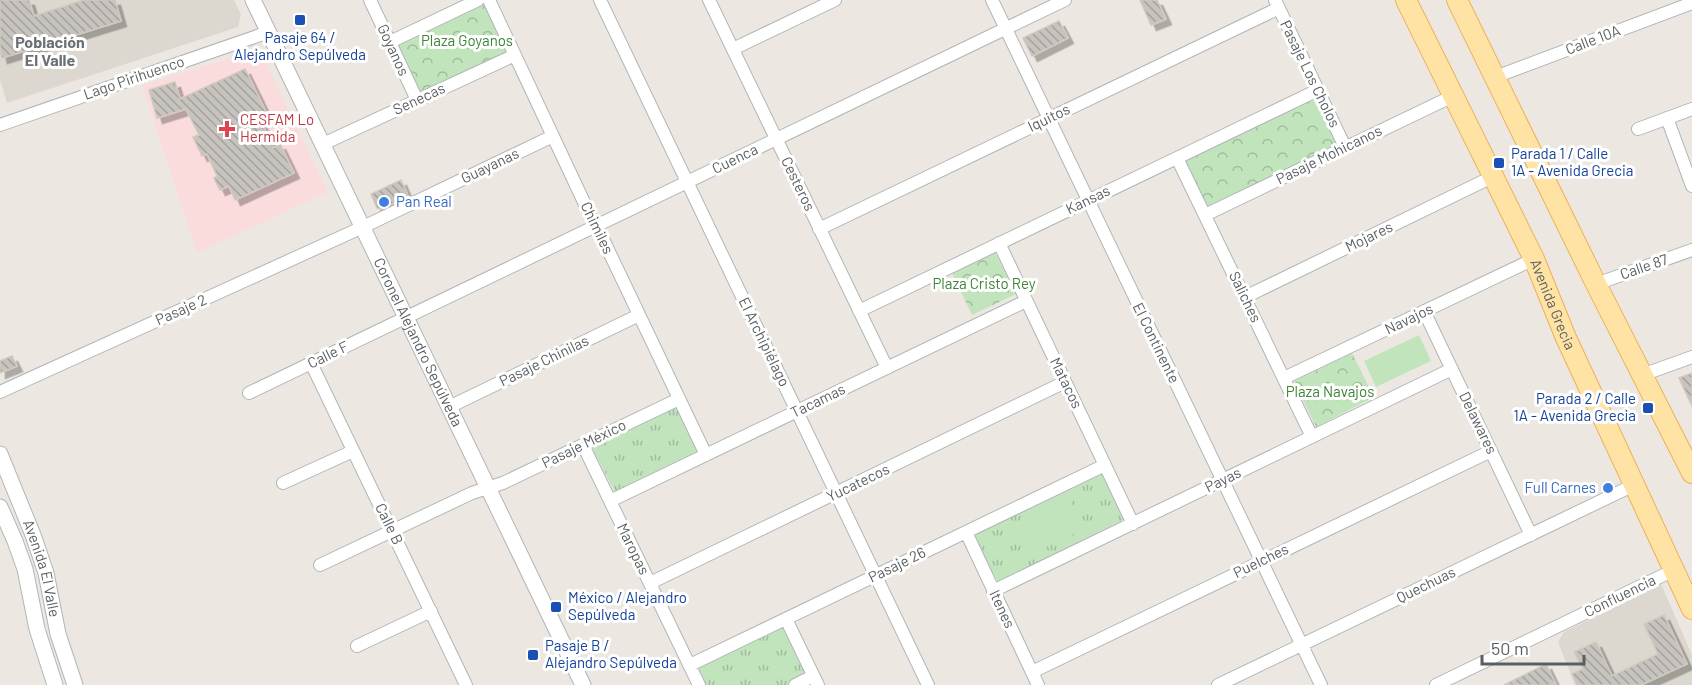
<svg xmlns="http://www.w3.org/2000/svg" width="1692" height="685" viewBox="0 0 1692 685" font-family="Barlow,sans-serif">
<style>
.education{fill:#dcd7cf}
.medical{fill:#fadcdd}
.grass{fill:url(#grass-tufts)}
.park{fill:url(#park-crowns)}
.pitch{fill:#c2e4bd}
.building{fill:url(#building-back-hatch);stroke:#d1c9bf;stroke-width:1.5;filter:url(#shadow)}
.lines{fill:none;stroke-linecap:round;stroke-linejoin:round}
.minor-casing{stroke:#b1b5b8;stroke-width:14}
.tertiary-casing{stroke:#b1b5b8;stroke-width:17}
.primary-casing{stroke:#efaf57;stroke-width:22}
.minor{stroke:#fff;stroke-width:12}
.tertiary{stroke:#fff;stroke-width:15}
.primary{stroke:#fee3a4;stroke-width:20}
.transit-dot{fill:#1a4fb4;stroke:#fff;stroke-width:2}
.health-dot{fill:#e0444e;stroke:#fff;stroke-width:2}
.shop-dot{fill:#3f7fe0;stroke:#fff;stroke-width:2}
.labels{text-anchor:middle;stroke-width:6;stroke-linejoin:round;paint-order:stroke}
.transit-label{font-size:15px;fill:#164399;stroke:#fff;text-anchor:start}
.street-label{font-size:15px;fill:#595e62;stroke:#fff}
.park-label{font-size:15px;fill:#3d8436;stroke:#fff}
.health-label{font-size:15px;fill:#be3a42;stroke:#fff;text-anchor:start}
.shop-label{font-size:15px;fill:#366cbe;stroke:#fff;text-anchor:start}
.neighbourhood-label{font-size:16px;font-weight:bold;fill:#6a7074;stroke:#fff}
</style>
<defs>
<pattern id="grass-tufts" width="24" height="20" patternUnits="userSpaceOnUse" patternTransform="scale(1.5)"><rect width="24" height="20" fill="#c2e4bd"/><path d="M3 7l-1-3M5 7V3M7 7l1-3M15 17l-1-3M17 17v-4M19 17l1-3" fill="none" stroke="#a1bc9d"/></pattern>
<pattern id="park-crowns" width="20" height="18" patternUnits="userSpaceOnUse" patternTransform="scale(1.5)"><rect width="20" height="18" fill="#c2e4bd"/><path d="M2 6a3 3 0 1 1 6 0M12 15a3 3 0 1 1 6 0" fill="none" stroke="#a1bc9d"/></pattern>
<pattern id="building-back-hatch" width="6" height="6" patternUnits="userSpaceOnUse" patternTransform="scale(1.5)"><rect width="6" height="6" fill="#c7c3be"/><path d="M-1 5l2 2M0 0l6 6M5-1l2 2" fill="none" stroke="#a5a29e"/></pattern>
<filter id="shadow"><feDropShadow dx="5.5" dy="5.5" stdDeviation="0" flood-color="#0004"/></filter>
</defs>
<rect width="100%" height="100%" fill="#ece8e1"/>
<path class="education" d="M0,0H234L241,14L238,27L7,103L0,80Z
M1661,584L1692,655V685H1575L1558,642L1564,632Z"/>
<path class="medical" d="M259,49L328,192L197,253L142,85Z"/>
<path class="grass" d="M676,403L701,454L616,494L590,444Z
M1102,473L1125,519L998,582L973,535Z
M781,625L807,675L787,685H707L697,665Z"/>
<path class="park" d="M485,1L511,54L419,94L396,43Z
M1316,95L1340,143L1207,209L1183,160Z
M995,252L1016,294L972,315L952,273Z
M1352,353L1374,397L1316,427L1294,381Z"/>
<path class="pitch" d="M1419,335L1431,361L1376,387L1364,361Z
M1070,499L1084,529L1026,557L1011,527Z"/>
<path class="building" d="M0,0H29L34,16L84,0H115L121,21L2,58L0,50Z
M1140,0H1157L1166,19L1151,25Z
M1059,21L1068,38L1032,56L1023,38Z
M245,69L267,114L259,117L273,148L280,144L294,173L235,200L229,186L220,190L214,178L217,176L207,154L202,156L193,137L199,135L186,109L157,118L149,90L175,82L180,99Z
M401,180L408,196L382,209L377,208L371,194Z
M12,356L17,366L0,373V361Z
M1692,373V406L1679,378Z
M1664,615L1687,664L1641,685H1577L1572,674L1583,669L1574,652L1596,642L1612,676L1658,654L1644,624Z
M1546,664L1556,685H1504Z"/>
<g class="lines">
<defs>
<path id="minor" d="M370,0L417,100
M489,0L590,215L602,237L706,455
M600,0L928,685
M709,0L887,368
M992,0L1321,685
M1275,0L1345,147
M390,42L478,0
M733,49L835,0
M1495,77L1692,3
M1667,118L1692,186
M0,125L269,32
M1638,129L1692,109
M323,144L515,55
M1177,158L1312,437
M1205,215L1453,96
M819,229L1279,8
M999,243L1133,524
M1596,284L1692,250
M1245,297L1492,177
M859,311L1318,90
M1424,311L1531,535
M311,363L466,685
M1642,375L1692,357
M1284,378L1534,259
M0,392L363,227L553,136
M249,393L1065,0
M449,407L639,315
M583,445L699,685
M283,483L353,451
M610,501L1026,301
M966,532L1038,685
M320,565L472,493L503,483L679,399
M650,583L1065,382
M993,591L1452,369
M786,619L818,685
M357,646L431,611
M690,665L1105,465
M1032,672L1491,451
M795,685L813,676
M1218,685L1634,485
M1436,685L1674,570"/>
<g id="tertiary">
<path id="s1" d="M253,0L583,685"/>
<path id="s2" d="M0,454L33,535L46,573L58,634L75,685"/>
<path d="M0,507L15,541L25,569L37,629L55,685"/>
</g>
<g id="primary">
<path id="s3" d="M1406,0L1534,259L1566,338L1692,609"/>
<path d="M1457,0L1596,284L1692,473"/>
</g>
</defs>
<use href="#minor" class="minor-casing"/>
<use href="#tertiary" class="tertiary-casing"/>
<use href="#primary" class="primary-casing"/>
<use href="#minor" class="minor"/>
<use href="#tertiary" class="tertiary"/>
<use href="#primary" class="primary"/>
</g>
<g class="transit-dot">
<rect x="294" y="14" width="12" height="12" rx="3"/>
<rect x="1493" y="157" width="12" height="12" rx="3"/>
<rect x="1642" y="402" width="12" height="12" rx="3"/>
<rect x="550" y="601" width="12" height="12" rx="3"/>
<rect x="527" y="649" width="12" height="12" rx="3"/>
</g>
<path class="health-dot" d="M224 120h6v6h6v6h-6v6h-6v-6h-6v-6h6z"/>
<g class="shop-dot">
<circle cx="384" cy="202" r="6"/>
<circle cx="1608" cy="488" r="6"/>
</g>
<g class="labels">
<g class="transit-label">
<text x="300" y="43" text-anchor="middle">Pasaje 64 /<tspan x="300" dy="17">Alejandro Sepúlveda</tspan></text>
<text x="1511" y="159">Parada 1 / Calle<tspan x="1511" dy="17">1A - Avenida Grecia</tspan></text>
<text x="1636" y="404" text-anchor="end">Parada 2 / Calle<tspan x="1636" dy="17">1A - Avenida Grecia</tspan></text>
<text x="568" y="603">México / Alejandro<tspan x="568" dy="17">Sepúlveda</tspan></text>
<text x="545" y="651">Pasaje B /<tspan x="545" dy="17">Alejandro Sepúlveda</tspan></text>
</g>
<g class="street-label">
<text transform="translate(1593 40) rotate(-21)" y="5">Calle 10A</text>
<text transform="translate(393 50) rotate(65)" y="5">Goyanos</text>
<text transform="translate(1310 74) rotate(64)" y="5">Pasaje Los Cholos</text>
<text transform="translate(134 78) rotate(-19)" y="5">Lago Pirihuenco</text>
<text transform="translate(419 99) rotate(-25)" y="5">Senecas</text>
<text transform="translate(1049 118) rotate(-26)" y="5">Iquitos</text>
<text transform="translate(1329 155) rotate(-26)" y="5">Pasaje Mohicanos</text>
<text transform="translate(735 159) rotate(-26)" y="5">Cuenca</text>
<text transform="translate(490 166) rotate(-26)" y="5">Guayanas</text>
<text transform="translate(798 184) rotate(64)" y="5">Cesteros</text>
<text transform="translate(1088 200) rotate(-26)" y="5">Kansas</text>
<text transform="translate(597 228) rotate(64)" y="5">Chimiles</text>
<text transform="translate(1369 237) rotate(-26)" y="5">Mojares</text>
<text transform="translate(1644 267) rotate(-19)" y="5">Calle 87</text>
<text transform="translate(1245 297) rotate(64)" y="5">Saliches</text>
<text dy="5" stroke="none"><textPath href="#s3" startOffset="338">Avenida Grecia</textPath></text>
<text transform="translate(181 310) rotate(-24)" y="5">Pasaje 2</text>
<text transform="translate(1409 319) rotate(-26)" y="5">Navajos</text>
<text dy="5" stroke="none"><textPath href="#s1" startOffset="380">Coronel Alejandro Sepúlveda</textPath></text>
<text transform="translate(764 342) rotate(64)" y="5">El Archipiélago</text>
<text transform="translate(1156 343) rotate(64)" y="5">El Continente</text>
<text transform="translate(328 355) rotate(-26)" y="5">Calle F</text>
<text transform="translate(544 361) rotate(-26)" y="5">Pasaje Chinilas</text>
<text transform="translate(1066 383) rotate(64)" y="5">Matacos</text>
<text transform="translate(818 401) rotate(-26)" y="5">Tacamas</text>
<text transform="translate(1478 423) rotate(64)" y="5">Delawares</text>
<text transform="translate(584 444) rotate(-26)" y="5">Pasaje México</text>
<text transform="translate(1223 480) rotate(-26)" y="5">Payas</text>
<text transform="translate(858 483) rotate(-26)" y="5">Yucatecos</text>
<text transform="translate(389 524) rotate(64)" y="5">Calle B</text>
<text transform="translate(633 549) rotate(64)" y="5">Maropas</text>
<text transform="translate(1261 561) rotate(-26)" y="5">Puelches</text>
<text transform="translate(897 565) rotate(-26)" y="5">Pasaje 26</text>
<text dy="5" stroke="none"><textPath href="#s2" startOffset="122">Avenida El Valle</textPath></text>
<text transform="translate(1426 585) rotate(-26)" y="5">Quechuas</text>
<text transform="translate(1620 596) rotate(-26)" y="5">Confluencia</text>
<text transform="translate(1002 609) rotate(65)" y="5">Itenes</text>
</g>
<g class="park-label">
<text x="467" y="46">Plaza Goyanos</text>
<text x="984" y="289">Plaza Cristo Rey</text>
<text x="1330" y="397">Plaza Navajos</text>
</g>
<g class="health-label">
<text x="240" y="125">CESFAM Lo<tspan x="240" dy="17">Hermida</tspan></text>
</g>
<g class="shop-label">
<text x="396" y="207">Pan Real</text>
<text x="1596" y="493" text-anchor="end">Full Carnes</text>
</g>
<g class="neighbourhood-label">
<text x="50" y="48">Población<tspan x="50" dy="18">El Valle</tspan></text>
</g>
</g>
<path d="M1482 655v9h102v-9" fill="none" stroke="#595e62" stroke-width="3"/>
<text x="1491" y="655" font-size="18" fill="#595e62" stroke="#ffffff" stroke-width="4.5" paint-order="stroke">50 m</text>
</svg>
